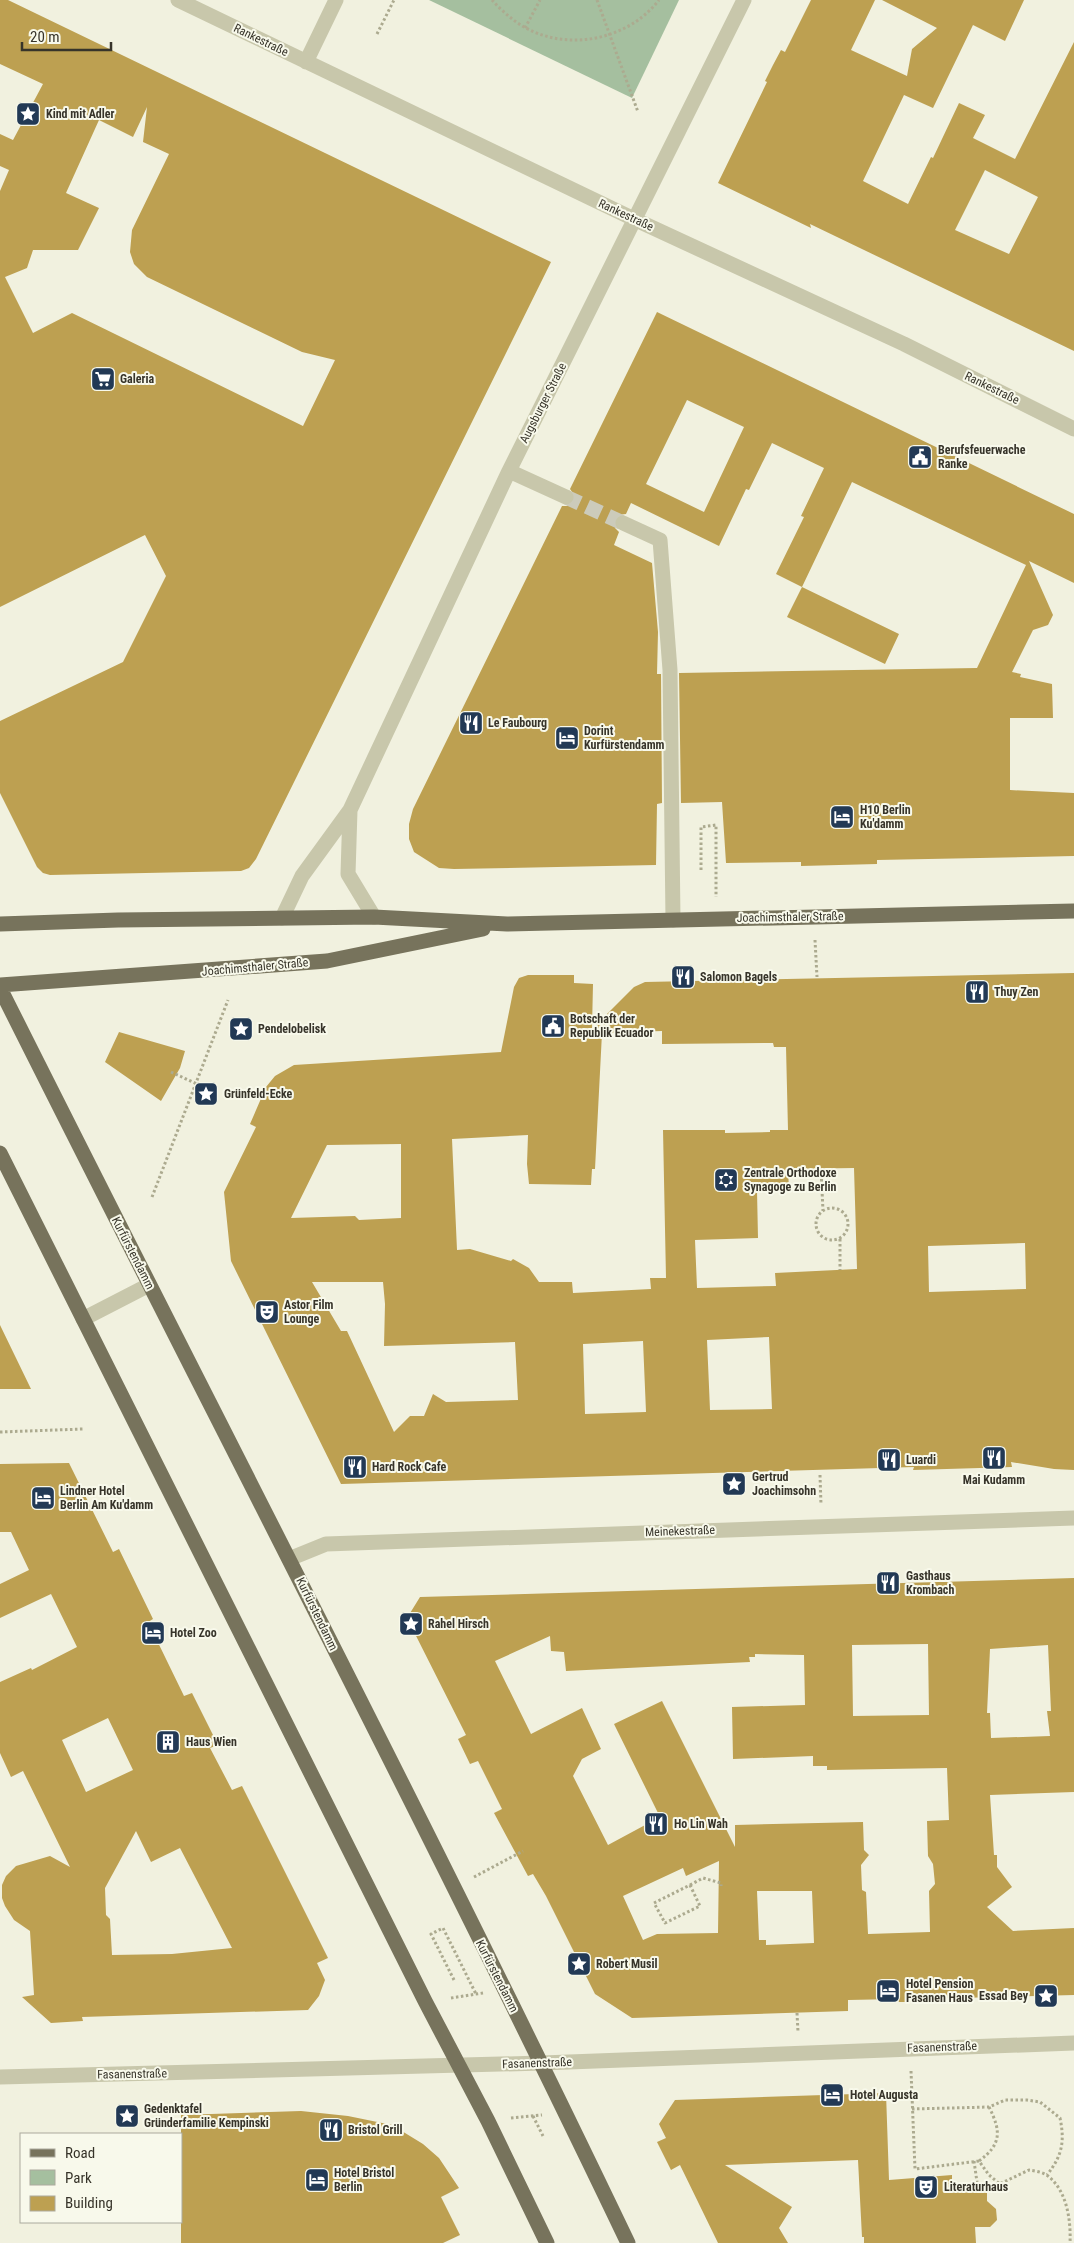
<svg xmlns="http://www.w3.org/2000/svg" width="1074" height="2243" viewBox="0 0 1074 2243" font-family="'Roboto Condensed',sans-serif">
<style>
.green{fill:#a5bf9f}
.building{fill:#bda051;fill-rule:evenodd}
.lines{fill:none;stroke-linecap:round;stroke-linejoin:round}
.minor-tunnel{stroke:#cccbbb;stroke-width:15;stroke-dasharray:15 8;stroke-linecap:butt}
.path{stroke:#acaa8f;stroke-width:3;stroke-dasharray:2.5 2.5;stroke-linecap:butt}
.minor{stroke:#c8c7ab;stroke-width:15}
.major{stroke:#77735c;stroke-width:15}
.labels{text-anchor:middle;stroke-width:4;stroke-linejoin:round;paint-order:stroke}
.street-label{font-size:12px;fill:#37342a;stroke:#f8f9eb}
.poi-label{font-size:12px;font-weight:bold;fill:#37342a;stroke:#f8f9eb;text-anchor:start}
</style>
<rect width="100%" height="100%" fill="#f1f1df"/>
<path class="green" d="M429,0H679L632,98Z"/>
<path class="building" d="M0,0H8L551,262L256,859L249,868L241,871L50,875L43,873L37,867L0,793V721L123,662L166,576L145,535L0,607V191L9,170L0,166V134L13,140L43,84L0,64ZM147,107L143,142L169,154L132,230L130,252L134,264L147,277L302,352L335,360L303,426L72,313L33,333L5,277L27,268L33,250H78L99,208L66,193L99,120L133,137Z
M811,0H875L851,50L907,76L912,49L937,28L882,0H1024L1005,41L973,25L933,108L904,95L863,181L908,204L931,157L933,158L959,103L985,115L973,138L1015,159L1074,42V351L810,224L811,228L718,183L767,82L765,81L773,65L781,50L785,52ZM985,170L1038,197L1009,254L955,230Z
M657,312L1074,514V583L1029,561L1053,615L1048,625L1033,630L1012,672L1021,674L1020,677L1052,684L1053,718H1010V790L1074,793V856L877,860V864L801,866V862L726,863L722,802L681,803L679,673L977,668L1026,565L852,482L802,587L776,574L804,517L801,516L824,468L772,443L749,490L746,489L719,546L631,503L626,514L618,515L614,520L615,528L619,532L614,545L652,563L658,632L657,674H661L662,803L657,804L656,865L454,869L439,868L414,852L409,839V824L413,809L562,506H567L574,501L575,496L570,489ZM687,400L744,427L704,512L646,484Z
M802,587L899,634L885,664L787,617Z
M1074,973V1470L1054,1469L1011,1462L1012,1467L980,1468L913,1470L914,1467L341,1484L231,1261L224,1192L256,1127L250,1124L266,1087L275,1076L294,1065L501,1052L514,987L519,978L528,975H574V983L593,984L592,1029L634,987L645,982ZM662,1031V1044L773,1043L774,1047H786L788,1130H770V1132L725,1133V1130H663L666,1278H650L651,1289L573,1293L572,1282H539L529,1268L513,1259L511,1261L470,1249L457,1250L452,1139L528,1135L527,1164L529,1184L591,1185L592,1169H595L602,1033ZM401,1144V1218L359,1220L355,1216L291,1218L327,1145ZM854,1168L857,1269L775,1273L776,1286L697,1288L695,1240L758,1238L757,1191L789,1190L788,1169ZM1025,1243L1026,1289L929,1292L928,1246ZM312,1282H383L385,1304L384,1346L515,1342L518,1400L446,1402L433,1394L424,1416H410L394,1432L347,1331H341ZM769,1337L772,1409L710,1410L707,1340ZM643,1341L646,1412L585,1414L583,1344Z
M119,1032L185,1051L180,1068L161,1101L105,1062Z
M0,1325L31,1389H0Z
M69,1463L113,1552L119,1549L153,1619L148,1622L184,1696L192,1693L218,1745L210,1748L232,1790L242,1786L328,1958L317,1963L325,1980L319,1996L308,2010L82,2017L83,2021L51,2023L22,1997L34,1995L30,1931L14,1920L5,1906L2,1898V1885L6,1876L16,1866L50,1856L70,1867L23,1771L11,1777L0,1753V1682L31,1668L32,1670L77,1647L51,1594L0,1618V1584L29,1570L11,1532H0V1464ZM108,1718L133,1770L86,1792L62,1740ZM136,1831L151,1862L180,1848L232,1948L172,1954L112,1955L110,1919L106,1915L105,1888Z
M1074,1578V1792L990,1795L994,1855H997V1867L1012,1887L987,1907L1013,1931L1074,1928V1995L918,1999L915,2002H899L897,1999L848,2000V2011L632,2018L595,1994L546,1896L533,1874L528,1876L494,1813L502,1809L478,1761L470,1764L458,1739L466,1735L407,1618L420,1597ZM550,1636L551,1651L564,1652L566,1671L750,1662L749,1657H755V1654L804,1655L805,1705L732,1707L733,1759L813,1756V1766H827V1770L947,1768L949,1820L927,1821L928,1856L933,1864L935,1884L929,1891L930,1932L868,1934L866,1892L862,1890L861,1865L869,1855L864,1850L863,1822L735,1825V1847L662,1701L614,1724L660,1817L608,1845L573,1776L582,1759L601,1749L582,1708L531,1734L495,1661ZM928,1644L929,1715L853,1716L852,1645ZM1048,1645L1051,1711H1047L1050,1736L991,1738L990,1713H987L990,1649ZM719,1861L718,1933L657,1934L643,1940L623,1896L683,1868L686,1876ZM757,1891H812L814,1943L766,1945V1940H759Z
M886,2093L889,2180L952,2175V2184L987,2182V2201L996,2209L997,2220L990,2227H975L976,2243H864V2237H862L858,2160L725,2165L792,2207L779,2228L788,2243H718L680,2165L671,2170L657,2142L666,2138L659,2124L675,2100Z
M301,2111L348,2116L392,2125L423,2144L439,2158L459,2188L441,2197L460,2235L443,2243H181V2115Z"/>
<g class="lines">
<path class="minor-tunnel" d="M566,497L623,523"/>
<path class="path" d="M492,0C501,10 512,20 524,27C568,52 628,40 659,0
M597,0L638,112
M525,28L540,0
M377,34L394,0
M701,870V827L716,825V897
M815,940L817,977
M171,1072L197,1084
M821,1169L823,1211
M152,1197L228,1000
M816 1224a16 16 0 1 1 32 0a16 16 0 1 1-32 0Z
M840,1239V1270
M0,1432L83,1429
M820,1475L821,1505
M474,1877L523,1851
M690,1885L700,1906L665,1923L654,1903Z
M690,1885L703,1878L721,1883V1886
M454,1980L431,1934L443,1928L476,1994
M451,1998L483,1993
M797,2013L798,2032
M911,2071L915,2169L979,2161L989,2175L1001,2185
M912,2109L989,2107L1005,2100H1027L1040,2102L1060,2118C1065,2142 1062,2156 1047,2175
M533,2116L543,2136
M511,2118L542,2115
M974,2161L977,2182
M979,2161C1002,2144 1001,2131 989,2107
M987,2190L1029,2170C1035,2171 1043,2172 1048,2176C1067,2191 1071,2220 1070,2243"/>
<path class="minor" d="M178,0L636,220L904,344L1074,429
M306,62L336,0
M509,471L566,497
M623,523L660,540L670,670L673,920
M350,810L348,874L374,917
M282,918L302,876L350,810L509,471L744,0
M83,1319L149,1285
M289,1559L326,1544L1074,1518
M0,2077L542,2063L1074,2043"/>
<path class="major" d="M0,924L118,920L374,917L507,924L1074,911
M0,985L327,961L483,929
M0,988C209,1406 426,1821 628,2243
M0,1153L425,2001L488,2121L547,2243"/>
</g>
<defs>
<symbol id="sight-square" viewBox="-11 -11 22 22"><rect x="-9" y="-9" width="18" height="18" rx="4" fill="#223955" stroke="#f8f9eb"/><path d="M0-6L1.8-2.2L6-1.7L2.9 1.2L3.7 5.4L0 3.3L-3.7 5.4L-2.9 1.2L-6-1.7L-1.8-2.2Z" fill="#fff"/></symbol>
<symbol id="supermarket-square" viewBox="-11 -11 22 22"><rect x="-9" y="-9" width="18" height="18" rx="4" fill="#223955" stroke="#f8f9eb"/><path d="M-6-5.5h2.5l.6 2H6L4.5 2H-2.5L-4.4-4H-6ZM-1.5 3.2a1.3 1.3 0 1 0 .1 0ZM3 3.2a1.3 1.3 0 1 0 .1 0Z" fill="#fff"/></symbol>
<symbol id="civic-square" viewBox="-11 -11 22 22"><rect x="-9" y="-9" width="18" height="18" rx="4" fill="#223955" stroke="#f8f9eb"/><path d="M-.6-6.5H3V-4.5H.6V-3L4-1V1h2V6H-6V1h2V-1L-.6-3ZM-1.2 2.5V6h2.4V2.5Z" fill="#fff"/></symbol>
<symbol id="restaurant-square" viewBox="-11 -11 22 22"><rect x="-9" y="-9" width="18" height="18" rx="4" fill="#223955" stroke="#f8f9eb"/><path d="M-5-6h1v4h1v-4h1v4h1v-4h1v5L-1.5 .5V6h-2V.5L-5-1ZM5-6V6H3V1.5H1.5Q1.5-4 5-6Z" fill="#fff"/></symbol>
<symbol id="hotel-square" viewBox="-11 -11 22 22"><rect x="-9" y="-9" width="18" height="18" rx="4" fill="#223955" stroke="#f8f9eb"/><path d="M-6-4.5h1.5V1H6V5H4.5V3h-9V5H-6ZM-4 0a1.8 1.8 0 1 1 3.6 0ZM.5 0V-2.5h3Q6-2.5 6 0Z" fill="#fff"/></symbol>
<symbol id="synagogue-square" viewBox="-11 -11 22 22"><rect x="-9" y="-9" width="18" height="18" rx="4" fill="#223955" stroke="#f8f9eb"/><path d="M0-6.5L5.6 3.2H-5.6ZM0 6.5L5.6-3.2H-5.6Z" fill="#fff"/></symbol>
<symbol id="theatre-square" viewBox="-11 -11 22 22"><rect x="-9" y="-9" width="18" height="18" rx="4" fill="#223955" stroke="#f8f9eb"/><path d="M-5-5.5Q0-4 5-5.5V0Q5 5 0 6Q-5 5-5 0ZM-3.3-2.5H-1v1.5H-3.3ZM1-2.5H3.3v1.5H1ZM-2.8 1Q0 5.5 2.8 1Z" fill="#fff"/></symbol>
<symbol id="building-square" viewBox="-11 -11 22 22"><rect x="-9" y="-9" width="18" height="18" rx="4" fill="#223955" stroke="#f8f9eb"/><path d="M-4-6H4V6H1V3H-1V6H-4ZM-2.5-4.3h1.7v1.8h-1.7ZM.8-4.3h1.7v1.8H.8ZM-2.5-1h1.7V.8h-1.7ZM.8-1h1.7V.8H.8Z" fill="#fff"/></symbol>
</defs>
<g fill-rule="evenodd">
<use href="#sight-square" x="14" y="100" width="28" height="28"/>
<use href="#supermarket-square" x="89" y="365" width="28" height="28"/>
<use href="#civic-square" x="906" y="443" width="28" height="28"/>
<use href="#restaurant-square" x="457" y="709" width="28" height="28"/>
<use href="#hotel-square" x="553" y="724" width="28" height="28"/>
<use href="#hotel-square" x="828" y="803" width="28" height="28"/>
<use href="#restaurant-square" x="669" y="963" width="28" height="28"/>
<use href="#restaurant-square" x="963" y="978" width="28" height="28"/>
<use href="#civic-square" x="539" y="1012" width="28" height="28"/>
<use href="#sight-square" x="227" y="1015" width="28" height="28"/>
<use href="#sight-square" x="192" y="1080" width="28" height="28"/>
<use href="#synagogue-square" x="712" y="1166" width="28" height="28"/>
<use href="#theatre-square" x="253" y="1298" width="28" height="28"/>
<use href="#restaurant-square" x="980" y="1444" width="28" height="28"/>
<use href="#restaurant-square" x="875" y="1446" width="28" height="28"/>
<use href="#restaurant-square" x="341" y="1453" width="28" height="28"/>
<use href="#sight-square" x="720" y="1470" width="28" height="28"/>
<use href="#hotel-square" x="29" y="1484" width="28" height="28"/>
<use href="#restaurant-square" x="874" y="1569" width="28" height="28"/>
<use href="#sight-square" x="397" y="1610" width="28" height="28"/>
<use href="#hotel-square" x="139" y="1619" width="28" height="28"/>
<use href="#building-square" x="154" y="1728" width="28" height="28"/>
<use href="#restaurant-square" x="642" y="1810" width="28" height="28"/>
<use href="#sight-square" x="565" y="1950" width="28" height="28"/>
<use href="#hotel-square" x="874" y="1977" width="28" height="28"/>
<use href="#sight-square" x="1032" y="1982" width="28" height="28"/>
<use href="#hotel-square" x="818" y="2081" width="28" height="28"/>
<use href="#sight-square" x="113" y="2102" width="28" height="28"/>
<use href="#restaurant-square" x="317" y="2116" width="28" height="28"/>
<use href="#hotel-square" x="303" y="2166" width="28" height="28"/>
<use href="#theatre-square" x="912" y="2173" width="28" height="28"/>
</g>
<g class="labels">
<g class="street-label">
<text transform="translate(261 40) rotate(26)" y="4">Rankestraße</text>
<text transform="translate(626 215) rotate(25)" y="4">Rankestraße</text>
<text transform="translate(992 388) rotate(26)" y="4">Rankestraße</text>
<text transform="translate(543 403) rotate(-63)" y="4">Augsburger Straße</text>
<text transform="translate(790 917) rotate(-1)" y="4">Joachimsthaler Straße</text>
<text transform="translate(255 967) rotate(-5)" y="4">Joachimsthaler Straße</text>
<text transform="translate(133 1253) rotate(63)" y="4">Kurfürstendamm</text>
<text transform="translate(680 1531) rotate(-2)" y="4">Meinekestraße</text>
<text transform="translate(317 1614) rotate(64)" y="4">Kurfürstendamm</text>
<text transform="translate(497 1976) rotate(63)" y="4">Kurfürstendamm</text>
<text transform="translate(942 2047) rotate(-2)" y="4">Fasanenstraße</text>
<text transform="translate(537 2063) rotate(-2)" y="4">Fasanenstraße</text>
<text transform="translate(132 2074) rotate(-1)" y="4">Fasanenstraße</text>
</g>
<g class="poi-label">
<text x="46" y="118">Kind mit Adler</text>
<text x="120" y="383">Galeria</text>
<text x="938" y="454">Berufsfeuerwache<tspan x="938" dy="14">Ranke</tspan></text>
<text x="488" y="727">Le Faubourg</text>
<text x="584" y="735">Dorint<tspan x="584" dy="14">Kurfürstendamm</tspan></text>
<text x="860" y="814">H10 Berlin<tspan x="860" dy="14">Ku'damm</tspan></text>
<text x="700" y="981">Salomon Bagels</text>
<text x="994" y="996">Thuy Zen</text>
<text x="570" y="1023">Botschaft der<tspan x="570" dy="14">Republik Ecuador</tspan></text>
<text x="258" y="1033">Pendelobelisk</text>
<text x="224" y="1098">Grünfeld-Ecke</text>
<text x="744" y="1177">Zentrale Orthodoxe<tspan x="744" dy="14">Synagoge zu Berlin</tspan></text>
<text x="284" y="1309">Astor Film<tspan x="284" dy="14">Lounge</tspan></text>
<text x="906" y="1464">Luardi</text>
<text x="372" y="1471">Hard Rock Cafe</text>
<text x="752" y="1481">Gertrud<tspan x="752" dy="14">Joachimsohn</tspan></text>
<text x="994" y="1484" text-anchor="middle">Mai Kudamm</text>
<text x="60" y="1495">Lindner Hotel<tspan x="60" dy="14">Berlin Am Ku'damm</tspan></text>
<text x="906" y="1580">Gasthaus<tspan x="906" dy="14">Krombach</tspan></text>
<text x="428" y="1628">Rahel Hirsch</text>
<text x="170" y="1637">Hotel Zoo</text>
<text x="186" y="1746">Haus Wien</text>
<text x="674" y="1828">Ho Lin Wah</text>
<text x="596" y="1968">Robert Musil</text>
<text x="906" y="1988">Hotel Pension<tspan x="906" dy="14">Fasanen Haus</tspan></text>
<text x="1028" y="2000" text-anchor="end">Essad Bey</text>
<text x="850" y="2099">Hotel Augusta</text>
<text x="144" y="2113">Gedenktafel<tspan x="144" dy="14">Gründerfamilie Kempinski</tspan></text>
<text x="348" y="2134">Bristol Grill</text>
<text x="334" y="2177">Hotel Bristol<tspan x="334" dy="14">Berlin</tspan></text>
<text x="944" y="2191">Literaturhaus</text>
</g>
</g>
<rect x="20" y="2133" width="162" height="90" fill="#f8f9eb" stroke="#abaa9e"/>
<rect x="30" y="2149" width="25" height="8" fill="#77735c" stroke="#abaa9e"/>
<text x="65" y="2158" font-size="15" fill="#37342a">Road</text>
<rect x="30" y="2170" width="25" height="15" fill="#a5bf9f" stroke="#abaa9e"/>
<text x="65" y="2183" font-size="15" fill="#37342a">Park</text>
<rect x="30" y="2196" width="25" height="15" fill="#bda051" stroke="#abaa9e"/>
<text x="65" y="2208" font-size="15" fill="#37342a">Building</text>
<path d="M22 42v8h89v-8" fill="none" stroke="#37342a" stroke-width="2.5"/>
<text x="30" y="42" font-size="15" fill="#37342a" stroke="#f8f9eb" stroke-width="4" paint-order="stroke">20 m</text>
</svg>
